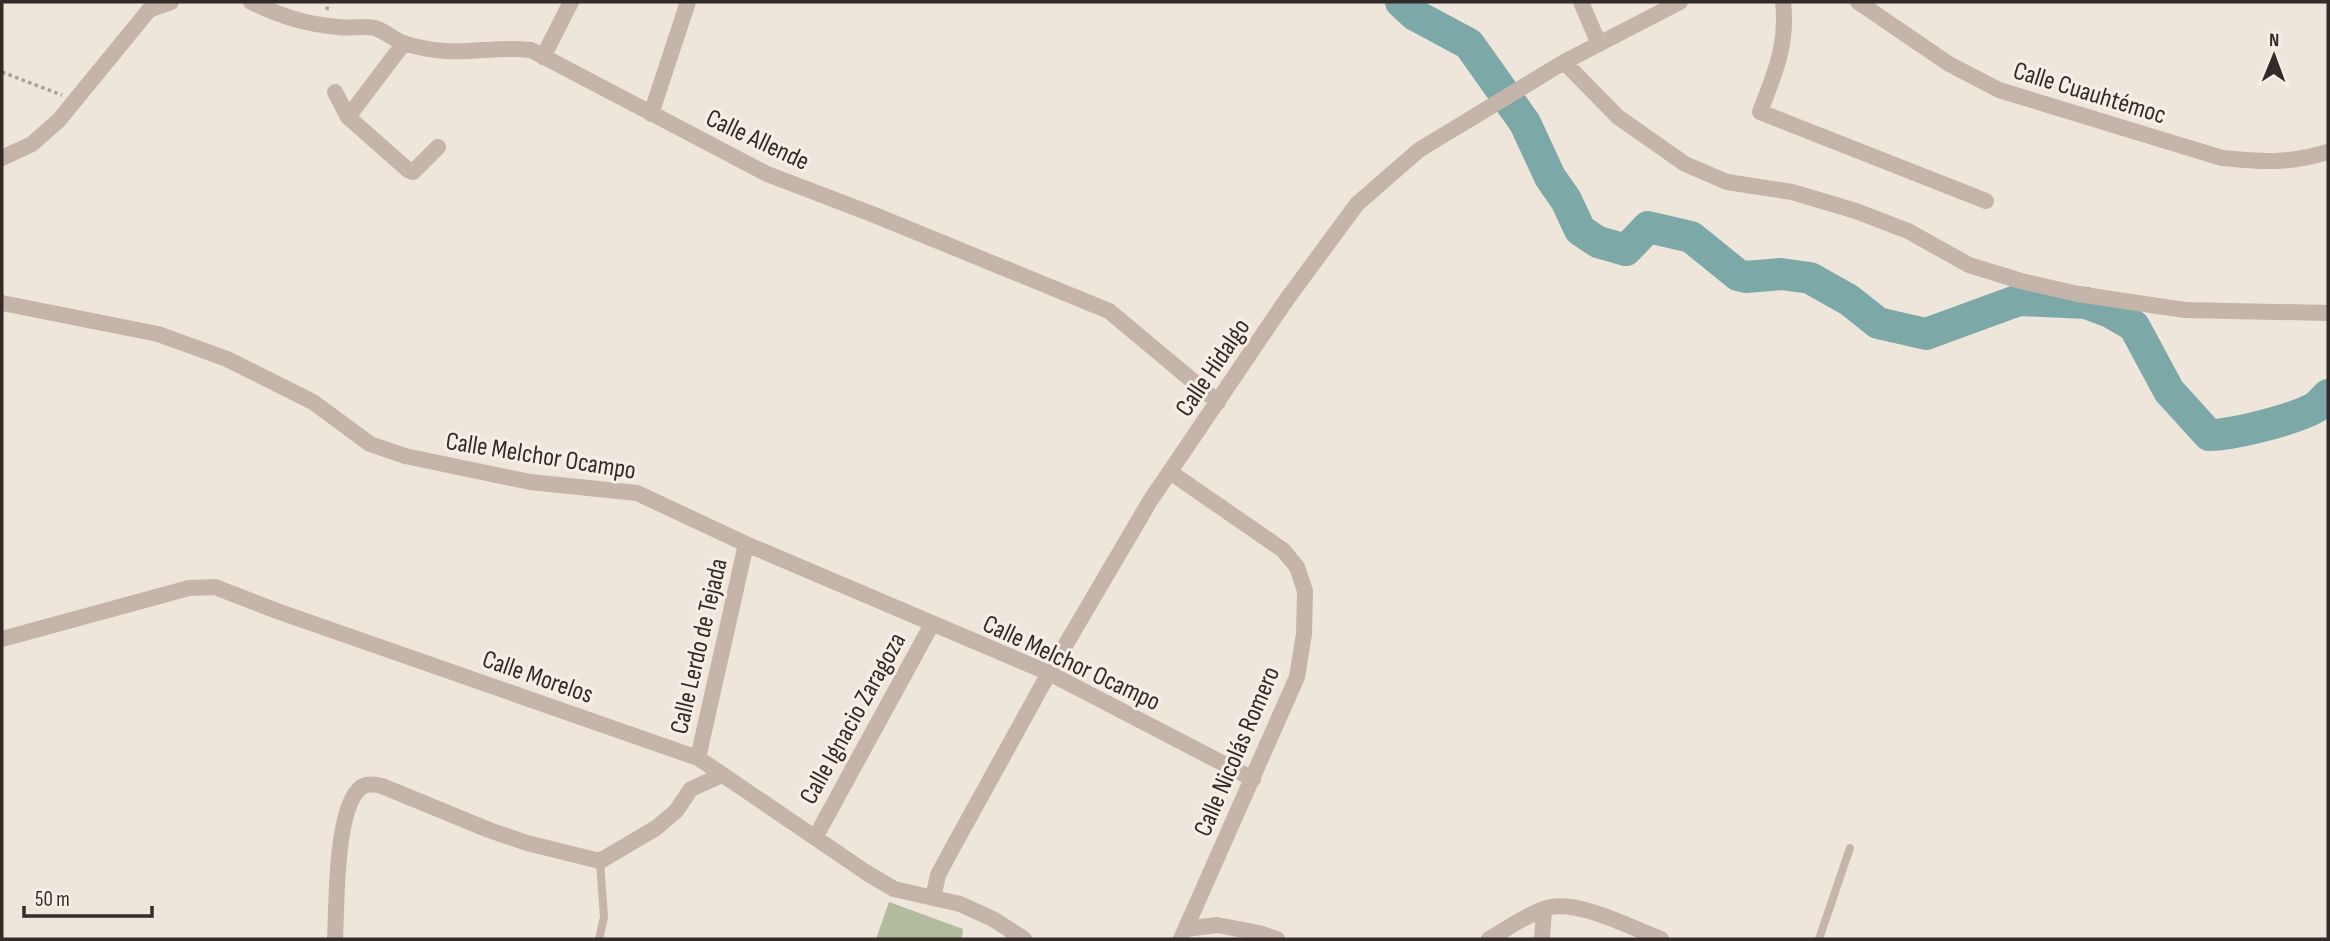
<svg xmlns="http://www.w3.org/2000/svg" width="2330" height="941" viewBox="0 0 2330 941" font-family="'Sofia Sans Condensed',sans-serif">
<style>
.green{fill:#b2bb9d}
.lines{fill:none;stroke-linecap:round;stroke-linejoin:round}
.river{stroke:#7da8a8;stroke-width:32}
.path{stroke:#b09f93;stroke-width:3.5;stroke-dasharray:3.5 3.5;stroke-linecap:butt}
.service{stroke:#c5b4a9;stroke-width:8}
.minor{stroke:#c5b4a9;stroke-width:16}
.labels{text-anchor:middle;stroke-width:6;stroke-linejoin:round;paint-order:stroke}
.street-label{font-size:26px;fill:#332b28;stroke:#f7efe7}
</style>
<rect width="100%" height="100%" fill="#eee5db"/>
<path class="green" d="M889,902L963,929L962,939H876Z"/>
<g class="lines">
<path class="river" d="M1401,2L1415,15L1469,44L1525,123L1550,177L1566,200L1580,230L1598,242L1626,250L1648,227L1691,237L1738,275L1746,277L1781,274L1810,278L1849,300L1878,323L1926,334L2019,300L2086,303L2110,312L2134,326L2169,391L2209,435C2233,435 2296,419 2316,407C2320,404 2324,399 2328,395"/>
<path class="path" d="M327,10L328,2
M2,72L62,95"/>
<path class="service" d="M599,939L604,917L600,861
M1819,939L1850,848"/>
<path class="minor" d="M251,2C281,16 304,24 338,27C351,29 362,25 375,28C385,31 393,39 403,43C415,47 433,50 445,51C474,53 502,46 531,50L767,174L872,214L1109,311L1218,402
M1581,2L1599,44
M1783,2C1788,45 1775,72 1760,112L1986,201
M1858,2L1949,64L1999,90L2222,158C2263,162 2288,164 2328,152
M543,57L571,2
M1564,62L1618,117L1685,164L1727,182L1792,192L1856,211L1908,231L1969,265L2021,281L2078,294L2131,302L2185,310L2328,313
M335,92L348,117L408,170L413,172L438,147
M651,114L688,2
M348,117L404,43
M2,158L32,144L59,120L149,10L171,2
M2,303L158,334L227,359L313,402L370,444L405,456L530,482L637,493L746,544L1049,673L1253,779
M1170,472L1283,550L1297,567L1305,591L1304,634L1297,677L1181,939
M2,639L189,588L215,587L277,611L698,758L867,873L894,889L960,904L993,919L1024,939
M698,758L746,544
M816,836L932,624
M933,898L938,875L953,847L1049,673L1150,501L1287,299L1357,204L1419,150L1564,62L1680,2
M1186,929L1217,925L1259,933L1277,939
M335,939C337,910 334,794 366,785C370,784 378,785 382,786L489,830L527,843L600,861L656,828L676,811L691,789L722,775
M1489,939C1507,929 1527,914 1547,908C1578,899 1631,928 1661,939
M1542,939L1544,909"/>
</g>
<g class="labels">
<g class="street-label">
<text transform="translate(2090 92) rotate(17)" y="9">Calle Cuauhtémoc</text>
<text transform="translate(758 139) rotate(25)" y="9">Calle Allende</text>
<text transform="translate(1212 367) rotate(-56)" y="9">Calle Hidalgo</text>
<text transform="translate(541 455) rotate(9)" y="9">Calle Melchor Ocampo</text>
<text transform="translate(698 646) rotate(-77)" y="9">Calle Lerdo de Tejada</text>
<text transform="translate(1072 662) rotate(25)" y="9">Calle Melchor Ocampo</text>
<text transform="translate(538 676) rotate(19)" y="9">Calle Morelos</text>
<text transform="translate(852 718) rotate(-61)" y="9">Calle Ignacio Zaragoza</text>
<text transform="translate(1236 751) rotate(-67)" y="9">Calle Nicolás Romero</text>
</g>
</g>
<rect width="2330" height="941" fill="none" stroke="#332b28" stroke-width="7"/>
<g transform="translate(2274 56) rotate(1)" stroke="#f7efe7" stroke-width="5" paint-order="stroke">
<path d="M0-5L12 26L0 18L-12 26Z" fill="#332b28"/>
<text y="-10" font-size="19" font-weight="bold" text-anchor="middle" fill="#332b28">N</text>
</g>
<path d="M24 906v10h128v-10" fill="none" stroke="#332b28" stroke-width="3.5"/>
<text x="35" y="906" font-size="21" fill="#332b28" stroke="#f7efe7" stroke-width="5" paint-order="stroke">50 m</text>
</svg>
